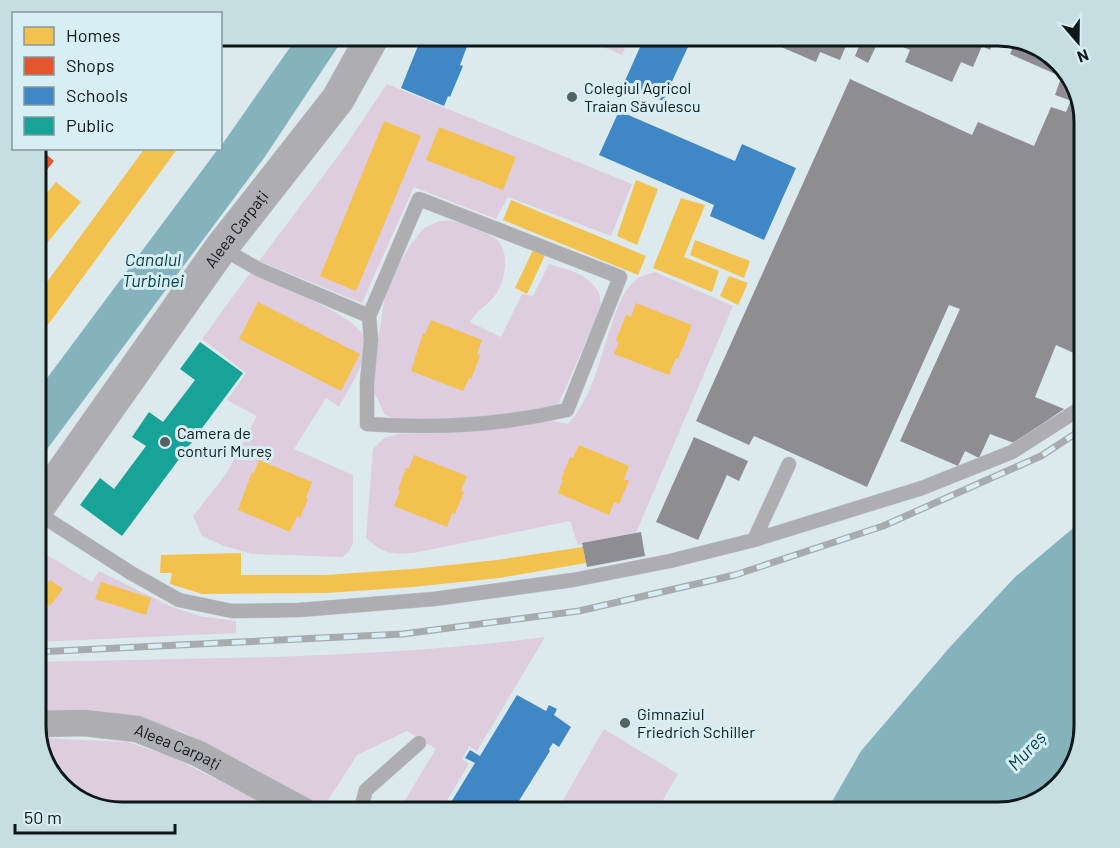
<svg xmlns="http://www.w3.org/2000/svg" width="1120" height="848" viewBox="0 0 1120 848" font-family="Barlow,sans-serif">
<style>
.green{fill:#decddf}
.water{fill:#84b3bd}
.homes{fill:#f2c14e}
.shops{fill:#e4572e}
.schools{fill:#3f88c5}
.public{fill:#17a398}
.industry{fill:#8d8d92}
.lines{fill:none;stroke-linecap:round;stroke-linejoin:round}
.service-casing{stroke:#bec7c9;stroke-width:15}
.minor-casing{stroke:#bec7c9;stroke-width:27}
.tertiary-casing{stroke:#bec7c9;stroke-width:34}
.service{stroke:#aeadb1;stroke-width:14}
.minor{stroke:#aeadb1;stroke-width:26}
.tertiary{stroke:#aeadb1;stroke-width:33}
.rail-casing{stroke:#a7aaae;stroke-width:7}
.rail{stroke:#d6eef4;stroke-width:4.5;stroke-dasharray:14;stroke-linecap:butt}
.poi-dot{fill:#566163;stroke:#d6eef4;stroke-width:2}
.labels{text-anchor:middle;stroke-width:6;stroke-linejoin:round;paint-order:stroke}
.poi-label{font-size:16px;fill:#0e1719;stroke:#d6eef4;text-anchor:start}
.street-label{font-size:16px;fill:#0e1719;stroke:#d6eef4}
.water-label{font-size:18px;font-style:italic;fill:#07434d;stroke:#d6eef4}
.rim{fill:none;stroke:#0e1719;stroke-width:3}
</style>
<rect width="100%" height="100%" fill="#ddeaed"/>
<path class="green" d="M578,36H630L622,55Z
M387,84L632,184L611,236L508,197L496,219L414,187L362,303L259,261L344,148Z
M439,221C444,221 449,220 453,221C462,223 490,234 496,239C509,250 506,273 500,287C494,302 478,308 470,322L501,337L522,294L533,296L549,264C566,269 590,274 599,293C600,297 600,303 601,307L558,405L490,418L400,420L385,415L374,392L376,354L384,301L390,280L411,244L424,228Z
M655,272L733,306L635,535L578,545L570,521L414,553C391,555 384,554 366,538L373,449L384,438L398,434H435L477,431L549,420L568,424C592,398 600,359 611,326C617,309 622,290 638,278C643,275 650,274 655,272Z
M250,273C275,285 358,315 365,339C370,358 348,390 339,407L326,398L294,449L353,475V543L348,553L342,557L252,554L224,546L202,536L193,516L226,474L257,416L227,400L246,373L202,339Z
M47,555L92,582L99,571L170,606L199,616L236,621V633L36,642V571Z
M545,637L477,751L469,746L462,759L469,764L440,812H413L402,805L436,749L407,731L357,755L323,808L254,768L183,732L139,718L36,715V662C206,658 376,659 545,637Z
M604,729L678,774L656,812H556Z
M40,738L128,742L172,757L282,812H122L69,794L45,764Z"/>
<path class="water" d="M298,36H345L264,158L36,464V393L218,149L220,148L221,146Z
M1084,519V726L1066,779L1036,803L998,812H826L861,751L950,647L1015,577Z"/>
<path class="homes" d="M384,121L421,136L356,291L320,276Z
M439,127L516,157L503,190L426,160Z
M145,148H178L36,341V297Z
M636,180L658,189L637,245L617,236Z
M56,182L81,202L36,256V206Z
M681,198L705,205L684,257L719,271L712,292L653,268Z
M511,200L646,256L638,275L503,220Z
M695,240L750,261L744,278L690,255Z
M534,248L546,253L527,294L515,288Z
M729,276L748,283L738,305L720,296Z
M258,302L360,354L341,391L239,339Z
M636,303L692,325L678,359L676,358L669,375L614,354L619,342L616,340L626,315L631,317Z
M431,320L482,340L477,354L480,356L471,379L469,378L463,391L411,371L423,333L425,334Z
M579,445L629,466L624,479L629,481L619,504L614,502L609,515L558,493L563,480L561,479L570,457L573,458Z
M414,455L467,476L461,491L464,492L455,514L452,513L447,527L394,506L400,491L398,490L406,468H409Z
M259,460L312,482L306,498L308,499L300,518L297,516L290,532L238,510L252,472L254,473Z
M583,547L586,563L499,578L413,587L326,593L202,594L170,584L172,573H160L161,555L241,553V575H326L412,569L497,560Z
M50,580L63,589L50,606L37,596Z
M101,582L151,598L146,615L95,599Z"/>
<path class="shops" d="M36,148H39L54,161L36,183Z"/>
<path class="schools" d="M422,36H471L460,65L463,66L450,97L448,96L444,106L401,88Z
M645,36H693L663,101L624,83Z
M619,111L735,161L742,144L796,168L764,240L710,216L714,205L599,155Z
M517,695L546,711L549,705L557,709L554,715L571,727L559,747L553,743L549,749L550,751L512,812H445L475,763L465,758L470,750L480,756Z"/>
<path class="public" d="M200,342L243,373L122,536L80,505L100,478L114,489L146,446L132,437L149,412L163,422L195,380L180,369Z"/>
<path class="industry" d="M783,36H850L840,60L820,52L816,62L779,46Z
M863,36H881L868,63L855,56Z
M885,36H998L1051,54L1063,69L1060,76L1010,54L1013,47L994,39L990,50L982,46L973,67L961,62L952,82L905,62L910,50L884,39Z
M1061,78L1074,84L1073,89H1076L1069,100L1055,95Z
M850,79L972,135L978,122L1034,146L1051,107L1066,112L1076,88L1084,122V339L1082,338L1076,354L1056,345L1035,397L1064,409L1014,443L990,434L979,458L965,451L958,466L900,441L960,309L949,305L867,487L754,436L749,445L696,421Z
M694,437L748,461L739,481L727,475L698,540L656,522Z
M641,532L645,556L587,567L582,543Z"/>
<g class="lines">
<defs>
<path id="service" d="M419,199L620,277L567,410C502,425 434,429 367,424V383L371,340L369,316Z
M221,248L260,270L369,316
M36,512L131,573L179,600L232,611L299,610L434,599L573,580L670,561L754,540L922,488L1012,452L1084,406
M754,540L789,464
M360,812L366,790L419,743"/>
<g id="minor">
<path id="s1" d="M36,724L84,723L137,729L199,754L306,812"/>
</g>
<g id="tertiary">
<path id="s2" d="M36,510L221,248L338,99L373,36"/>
</g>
</defs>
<use href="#service" class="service-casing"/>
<use href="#minor" class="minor-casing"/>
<use href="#tertiary" class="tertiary-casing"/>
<use href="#service" class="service"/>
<use href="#minor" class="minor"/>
<use href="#tertiary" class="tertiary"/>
<defs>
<path id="rail" d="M36,652L403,634L579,611L735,575L883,526L1041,456L1084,428"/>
</defs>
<use href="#rail" class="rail-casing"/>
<use href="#rail" class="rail"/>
</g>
<g class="poi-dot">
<circle cx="572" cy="97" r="6"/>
<circle cx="165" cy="442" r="6"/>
<circle cx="625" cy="723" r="6"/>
</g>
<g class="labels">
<g class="poi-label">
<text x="584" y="94">Colegiul Agricol<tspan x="584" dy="18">Traian Săvulescu</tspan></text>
<text x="177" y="439">Camera de<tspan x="177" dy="18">conturi Mureș</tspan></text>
<text x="637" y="720">Gimnaziul<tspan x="637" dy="18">Friedrich Schiller</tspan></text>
</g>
<g class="street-label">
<text dy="6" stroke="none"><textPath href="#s2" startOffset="345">Aleea Carpați</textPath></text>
<text dy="6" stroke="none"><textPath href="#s1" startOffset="146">Aleea Carpați</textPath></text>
</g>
<g class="water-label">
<text x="153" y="266">Canalul<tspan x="153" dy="21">Turbinei</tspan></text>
<text transform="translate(1027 751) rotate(-47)" y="6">Mureș</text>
</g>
</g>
<path d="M0 0H1120V848H0ZM122 46H998A76 76 0 0 1 1074 122V726A76 76 0 0 1 998 802H122A76 76 0 0 1 46 726V122A76 76 0 0 1 122 46Z" fill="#c6dde2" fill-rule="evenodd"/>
<path class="rim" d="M122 46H998A76 76 0 0 1 1074 122V726A76 76 0 0 1 998 802H122A76 76 0 0 1 46 726V122A76 76 0 0 1 122 46Z"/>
<rect x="12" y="12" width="210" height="138" fill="#d6eef4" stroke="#86989c" stroke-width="1.5"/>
<rect x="24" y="27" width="30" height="18" fill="#f2c14e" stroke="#86989c" stroke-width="1.5"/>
<text x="66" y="42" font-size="18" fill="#0e1719">Homes</text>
<rect x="24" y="57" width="30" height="18" fill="#e4572e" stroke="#86989c" stroke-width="1.5"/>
<text x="66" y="72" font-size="18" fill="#0e1719">Shops</text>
<rect x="24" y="87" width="30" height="18" fill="#3f88c5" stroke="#86989c" stroke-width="1.5"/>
<text x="66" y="102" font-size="18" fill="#0e1719">Schools</text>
<rect x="24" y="117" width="30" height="18" fill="#17a398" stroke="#86989c" stroke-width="1.5"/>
<text x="66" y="132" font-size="18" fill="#0e1719">Public</text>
<g transform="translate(1078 42) rotate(160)" stroke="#d6eef4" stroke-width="4.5" paint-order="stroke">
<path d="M0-4.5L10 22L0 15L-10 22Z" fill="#0e1719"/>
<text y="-9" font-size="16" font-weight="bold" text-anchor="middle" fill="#0e1719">N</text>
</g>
<path d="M15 824v9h160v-9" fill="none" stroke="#0e1719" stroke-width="3"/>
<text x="24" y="824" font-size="18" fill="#0e1719" stroke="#d6eef4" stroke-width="4.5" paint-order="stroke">50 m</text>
</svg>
